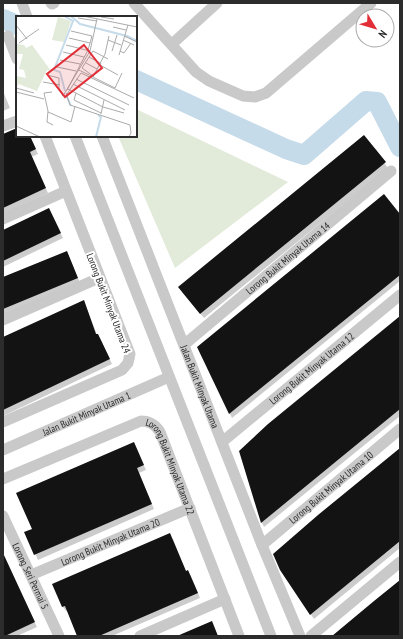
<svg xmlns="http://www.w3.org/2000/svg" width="403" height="639" viewBox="0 0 403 639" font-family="'PT Sans Narrow',sans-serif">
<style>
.green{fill:#e2ead9}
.shadow{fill:#0003}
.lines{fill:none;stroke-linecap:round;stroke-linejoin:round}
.river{stroke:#c5dbea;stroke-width:20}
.building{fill:#131313}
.street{stroke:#c9c9c9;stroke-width:11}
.labels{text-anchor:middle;stroke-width:4;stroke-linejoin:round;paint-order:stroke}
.street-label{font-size:10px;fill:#2c2c2c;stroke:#fff}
.inset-river{fill:none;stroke:#c5dbea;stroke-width:2}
.inset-road{fill:none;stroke:#ababab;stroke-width:1}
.view{fill:#e22f37;fill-opacity:0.15;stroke:#e22f37;stroke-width:2}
.inset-edge{fill:none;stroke:#2c2c2c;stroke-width:2}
</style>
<rect width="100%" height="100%" fill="#fff"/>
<path class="green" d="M136,109L288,182L175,268L118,136H136Z"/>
<path class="shadow" d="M3,91L10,108L3,111Z
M17,129V136H30L38,154L31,157L48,193L3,214V135Z
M363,136L388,168L204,318L182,292Z
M51,214L63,238L3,267V231Z
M400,215V281L232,418L198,347Z
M67,252L80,283L3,315V278Z
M84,301L97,335L101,340L112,364L3,416V338Z
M400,317V416L264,527L262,523L241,451Z
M136,448L146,470L139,473L154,509L38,560L26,533L33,530Z
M400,449V548L314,619L284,575Z
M173,539L186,572L188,571L191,576L200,598L112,636H78L68,611H66L63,607L54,584Z
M3,557L37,627L17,636H3Z"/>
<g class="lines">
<path class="river" d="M3,19L17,25
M136,80L286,149L304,155L366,101L377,102L400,147"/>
</g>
<path class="building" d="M17,128V136H30L36,149L30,152L46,188L3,208V134Z
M364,135L386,162L200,314L178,287Z
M384,194L400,214V275L229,414L197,347Z
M49,208L61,233L3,261V230Z
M67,251L78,278L3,309V277Z
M84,300L96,334H98L110,359L3,410V337Z
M400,316V409L261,523L239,451L268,424Z
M134,442L144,465L137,468L152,504L34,555L24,532L32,529L16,493Z
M400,448V541L310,615L280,570L273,554L318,515Z
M170,533L186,571L188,570L198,593L99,636H77L65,606L62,607L52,584Z
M3,553L35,622L5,636H3Z
M400,580V636H332L374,601Z
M212,621L218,636H177Z"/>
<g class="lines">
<g class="street">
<path d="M22,3L27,17"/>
<path d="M51,3L52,4L54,3"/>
<path d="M134,3L196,72L209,81L243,96L255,97L266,93L371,3"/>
<path d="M8,36L17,59"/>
<path d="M172,44L217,3"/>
<path d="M3,126L17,121"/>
<path d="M75,136L271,636"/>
<path id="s1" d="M102,136L262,545L300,636"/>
<path d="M3,219L66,191"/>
<path d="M3,320L99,278"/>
<path id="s2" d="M185,344L391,171"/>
<path d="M3,422L122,370L128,363L130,354L45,136"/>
<path id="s3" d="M222,442L400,295"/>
<path id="s4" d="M3,450L169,377"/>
<path id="s5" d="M3,479L141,421C149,421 155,424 160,432L239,636"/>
<path id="s6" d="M3,516L59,636"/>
<path id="s7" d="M262,545L400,429"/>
<path id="s8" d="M31,575L190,508"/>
<path d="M140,636L225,599"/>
<path d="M311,636L400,562"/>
</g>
</g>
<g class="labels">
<g class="street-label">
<text dy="4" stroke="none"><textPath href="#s2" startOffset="134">Lorong Bukit Minyak Utama 14</textPath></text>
<text transform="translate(109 303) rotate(69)" y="4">Lorong Bukit Minyak Utama 24</text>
<text dy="4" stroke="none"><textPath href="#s3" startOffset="116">Lorong Bukit Minyak Utama 12</textPath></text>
<text dy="4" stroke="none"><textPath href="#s1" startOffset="269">Jalan Bukit Minyak Utama</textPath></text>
<text dy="4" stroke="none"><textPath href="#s4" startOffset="91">Jalan Bukit Minyak Utama 1</textPath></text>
<text dy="4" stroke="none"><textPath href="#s5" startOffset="208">Lorong Bukit Minyak Utama 22</textPath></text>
<text dy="4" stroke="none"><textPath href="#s7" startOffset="90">Lorong Bukit Minyak Utama 10</textPath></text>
<text dy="4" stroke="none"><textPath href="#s8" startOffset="86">Lorong Bukit Minyak Utama 20</textPath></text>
<text dy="4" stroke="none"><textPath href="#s6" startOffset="66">Lorong Seri Permai 5</textPath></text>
</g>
</g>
<g transform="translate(16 16)">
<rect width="121" height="121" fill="#fff"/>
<path d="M42,1L55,5L48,26L36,24ZM1,28L8,29L10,32L16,29L35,55L31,54L21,75L0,67V60L10,62L8,54L3,53L7,38H0Z" fill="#e2ead9"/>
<path class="inset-river" d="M48,0L57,5L38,54L44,56L49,75M55,0L64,8L111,20L121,25M50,79L55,90M80,121L85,101L82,99"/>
<path class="inset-road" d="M67,0L121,11M85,1L98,3M62,2L81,5M0,9L11,23M97,11L110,14M108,20L121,26M53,22L74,27M92,24L105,29M107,24L118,29M3,27L23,13M50,29L74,35M96,35L101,19M104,35L108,37L115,27M47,36L68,41M103,39L112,9M73,41L84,47M44,44L64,48M70,47L81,53M85,47L84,49L102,59M41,51L60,55M63,54L99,72L106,57M31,59L43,62V73L47,80L74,35L81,3M77,60L66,52L77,35L92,43M77,61L89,38L93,20M60,63L113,89M27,66L44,69M1,68L0,72L18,77M57,68L109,94M52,73L87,91L108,97M51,74L72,34L76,20L55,15M0,76L28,83M36,76L28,77L32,95L31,106L37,109M50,77L54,89L114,109L115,117L113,121M60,77L58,84L85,97M51,78L65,57L118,82M32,96L55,106L59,90M85,98L88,84M0,110L24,121"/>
<path class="view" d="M68,29L86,52L49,81L31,58Z"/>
<rect width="121" height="121" class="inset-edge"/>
</g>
<rect width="403" height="639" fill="none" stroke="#2c2c2c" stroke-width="8"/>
<g transform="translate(375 28) rotate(128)"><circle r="19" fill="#ffffff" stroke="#ababab"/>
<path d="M0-3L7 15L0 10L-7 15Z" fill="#e22f37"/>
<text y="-6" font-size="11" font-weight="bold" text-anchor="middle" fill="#2c2c2c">N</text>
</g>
</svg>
